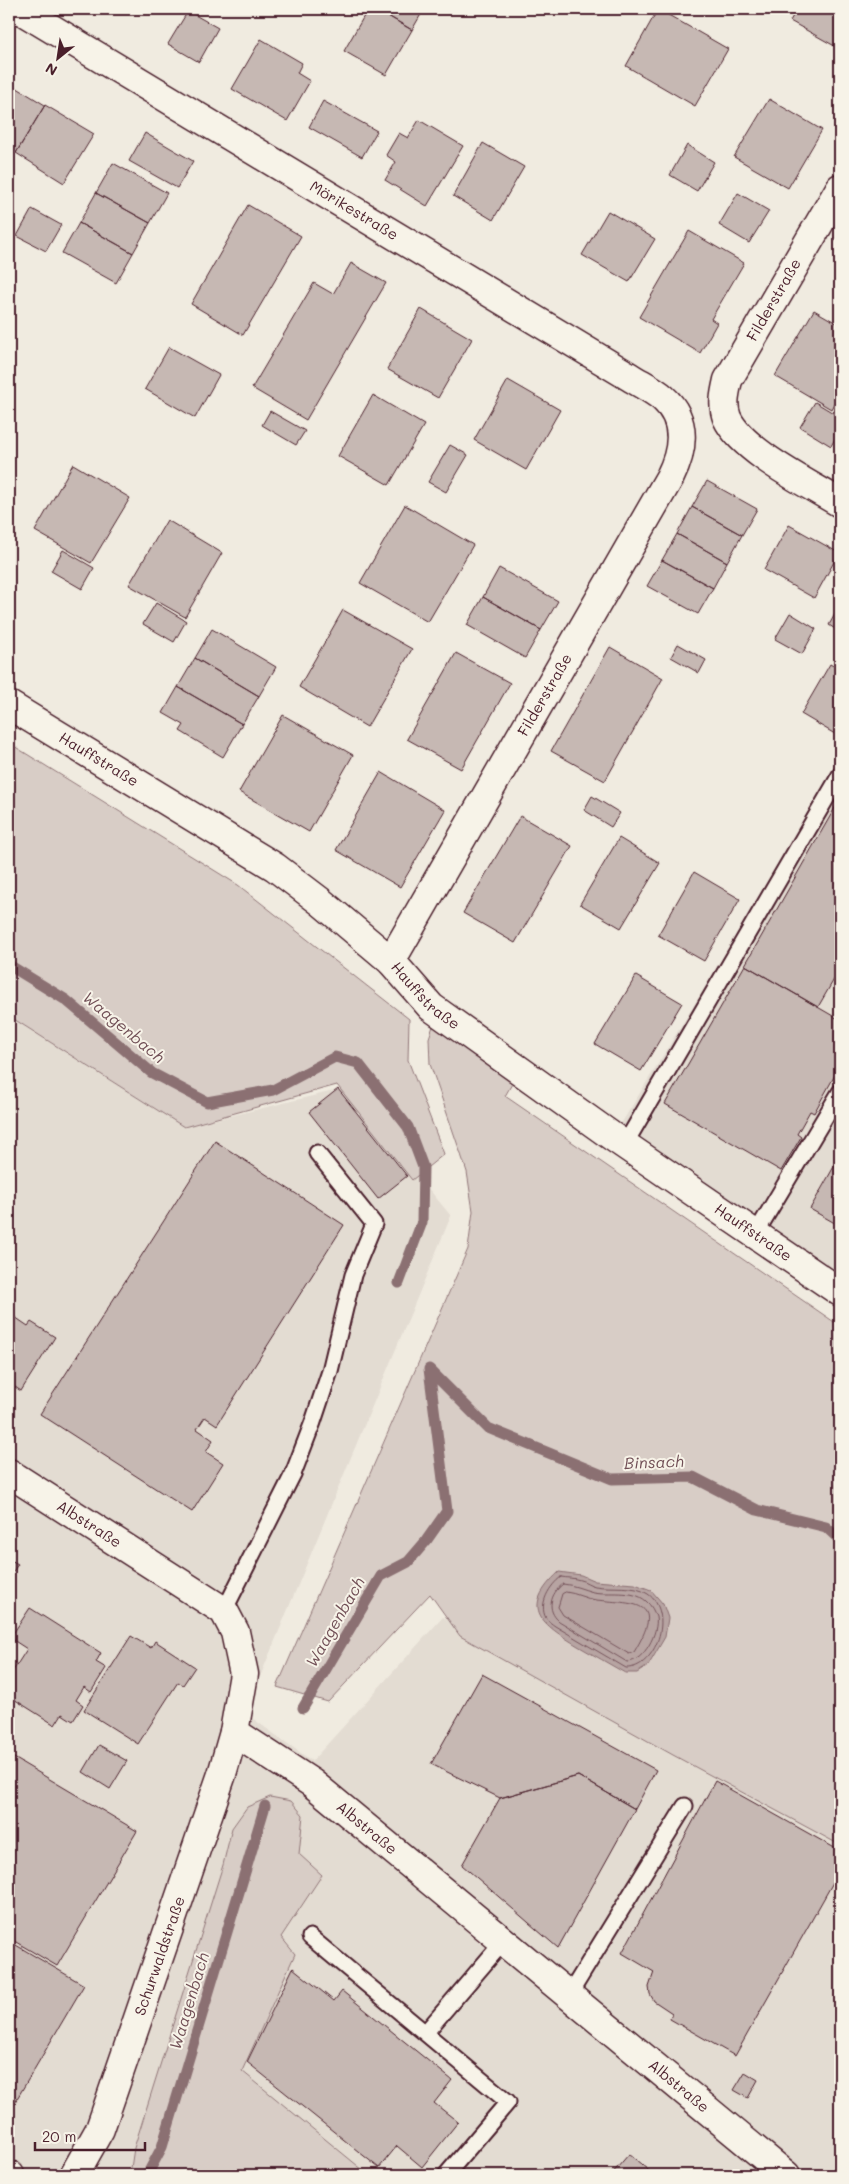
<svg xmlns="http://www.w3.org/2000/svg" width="849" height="2184" viewBox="0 0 849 2184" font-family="Mali,sans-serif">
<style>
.built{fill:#e3dcd2}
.green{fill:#d8cdc6;stroke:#917678}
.water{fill:#b7a4a2;stroke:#8b6f72}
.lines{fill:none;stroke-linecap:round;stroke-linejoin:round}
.shore{stroke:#76545b;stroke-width:1}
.stream{stroke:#8b6f72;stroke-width:11}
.building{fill:#c6b8b3;stroke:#4a1f2b}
.lane-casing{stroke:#4a1f2b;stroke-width:19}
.street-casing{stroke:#4a1f2b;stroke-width:31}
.lane{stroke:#f7f3e8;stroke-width:15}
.street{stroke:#f7f3e8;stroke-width:28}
.labels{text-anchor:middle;stroke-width:4;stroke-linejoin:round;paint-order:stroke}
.street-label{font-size:15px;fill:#4a1f2b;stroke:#f7f3e8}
.water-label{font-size:16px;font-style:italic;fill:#704e55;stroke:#f7f3e8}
</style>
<rect width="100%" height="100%" fill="#f0ebe0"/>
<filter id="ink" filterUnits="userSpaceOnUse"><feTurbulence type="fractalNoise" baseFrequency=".02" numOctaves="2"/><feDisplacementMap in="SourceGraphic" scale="10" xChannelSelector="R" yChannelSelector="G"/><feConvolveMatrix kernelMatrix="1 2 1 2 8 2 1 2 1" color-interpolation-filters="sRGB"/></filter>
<g filter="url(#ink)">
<path class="built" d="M840,767V1292L613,1137Z
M9,1016L184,1127L346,1088L451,1216L245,1713L312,1761L443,1617L721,1766L840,1835V2175H9Z"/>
<path class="green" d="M9,743L238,885L409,1019L408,1060L444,1154L412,1180L337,1085L184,1127L9,1016Z
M434,1023L513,1082L505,1096L840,1326V1845L673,1755L460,1636L430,1594L328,1702L277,1687L468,1249L473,1211L467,1172L430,1064L429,1038Z
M270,1797L291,1801L303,1815L299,1854L322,1875L281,1937L295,1954L242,2071L369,2175H130L134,2148L223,1865L232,1828L247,1807Z"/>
<path class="water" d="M559,1572L581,1575L595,1581L635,1584L651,1590L663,1604L668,1618L665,1637L648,1666L637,1673H625C609,1664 594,1655 578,1646C542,1624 519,1609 559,1572Z"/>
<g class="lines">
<path class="shore" d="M561,1577C567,1578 574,1578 580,1580C585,1581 590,1585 595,1586C611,1589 634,1584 648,1594C675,1613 656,1669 626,1668L555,1626C552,1624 548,1621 546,1618C538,1604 550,1585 561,1577Z
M563,1584C574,1585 582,1589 593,1592C608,1595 633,1589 646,1601C651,1605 654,1611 656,1617C659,1632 644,1662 627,1662L559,1621C546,1610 550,1594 563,1584Z
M566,1592C576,1593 586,1599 596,1600C639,1604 665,1601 634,1652L629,1654L563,1615L558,1607L562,1594Z"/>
<path class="stream" d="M9,965L66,1000L152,1073L207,1102L273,1090L335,1057L358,1063L408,1127L423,1167L422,1222L399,1283
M429,1369L488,1428L612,1479L693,1477L757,1510L826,1527L840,1540
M303,1708L381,1576L408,1562L426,1541L447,1511L429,1369
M147,2175L162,2147L265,1806"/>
</g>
<path class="building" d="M368,9H376L412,30L386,75L344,51Z
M376,9H424L412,30Z
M658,9L728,49L695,106L626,66Z
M797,9H840V49L790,21Z
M188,11L218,28L199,62L168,44Z
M261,39L302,63L297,73L310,81L287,121L232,89Z
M9,83L45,105L16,153L9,149Z
M769,99L822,130L788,188L734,157Z
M323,101L377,131L362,157L309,127Z
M45,105L94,134L64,183L16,153Z
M419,120L463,146L427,206L385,180L396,162L386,155L399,133L408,138Z
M145,133L193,161L177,188L129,161Z
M483,143L524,167L493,220L453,196Z
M687,145L714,162L697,191L670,175Z
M113,163L167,193L150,223L96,193Z
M96,193L150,223L133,253L79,223Z
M738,193L769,211L749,243L719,225Z
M248,205L301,236L243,335L191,304Z
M32,209L61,225L46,251L17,236Z
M608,211L655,239L629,282L582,255Z
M79,223L133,253L116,283L62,253Z
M840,230V244L835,240Z
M689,231L744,263L711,319L717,323L700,353L639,317Z
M351,263L386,283L306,420L252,388L314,283L333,294Z
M421,309L472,339L438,398L387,369Z
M814,310L840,325V392L831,409L775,376Z
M169,347L219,375L195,418L145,389Z
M508,380L560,410L526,470L474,440Z
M373,395L424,425L389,485L338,456Z
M815,402L840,417V430L831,446L800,427Z
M270,411L305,431L296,445L262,425Z
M450,445L468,455L446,492L428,482Z
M73,464L130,498L91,563L35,531Z
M707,481L757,509L742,535L692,507Z
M405,505L473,545L428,622L360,583Z
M692,507L742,535L727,562L677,534Z
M167,520L222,553L185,617L129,585Z
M789,525L839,553L814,598L764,570Z
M677,534L727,562L713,588L662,560Z
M63,550L94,568L82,589L51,571Z
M662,560L713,588L698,614L647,586Z
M499,568L558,601L541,630L483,597Z
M483,597L541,630L525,658L467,625Z
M156,603L186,621L174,642L143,624Z
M840,605V632L829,625Z
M343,610L412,649L367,727L299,687Z
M790,613L816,629L802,654L775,639Z
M212,629L276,667L259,696L195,658Z
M678,644L706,660L699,673L671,657Z
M610,647L663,678L605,781L551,751Z
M456,653L510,683L461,769L407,739Z
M195,658L259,696L242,724L178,687Z
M830,664L840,670V737L801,714Z
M178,687L242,724L223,757L180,731L184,725L163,713Z
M283,715L353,755L309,832L239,792Z
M381,772L445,810L400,887L336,850Z
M592,796L620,813L611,827L584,810Z
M840,799V969L818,1007L745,965Z
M520,816L572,846L515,943L463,913Z
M619,838L660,863L621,928L580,904Z
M694,872L740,899L704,961L658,935Z
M745,965L840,1020V1066L814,1113L810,1111L797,1134L801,1137L781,1171L665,1104Z
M636,976L682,1003L641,1071L595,1044Z
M338,1089L407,1176L378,1199L309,1112Z
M215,1141L344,1225L217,1425L205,1417L197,1429L213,1440L206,1452L223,1463L192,1512L40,1414Z
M840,1156V1226L810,1209Z
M9,1313L28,1326L31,1322L55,1337L21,1391L9,1383Z
M9,1559L18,1564L9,1578Z
M30,1608L101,1653L96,1662L106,1668L91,1692L84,1687L76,1700L83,1705L73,1721L62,1714L55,1725L9,1696V1677L27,1649L10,1638Z
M131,1636L151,1648L155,1641L195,1667L183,1685L178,1682L138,1744L84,1710Z
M482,1674L656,1770L635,1809L578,1776L500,1798L431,1764Z
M99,1745L127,1761L110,1789L83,1772Z
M9,1755L137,1831L57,1966L9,1938Z
M578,1776L635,1809L558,1948L462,1865L500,1798Z
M715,1781L840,1851V1870L735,2056L670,2019L672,2013L654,2001L650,1994L649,1987L654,1972L622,1953Z
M9,1941L84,1985L15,2102L9,2098Z
M293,1968L334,2001L342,1991L452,2080L434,2103L458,2122L422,2167L397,2146L379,2168L247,2062Z
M745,2072L758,2080L748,2098L734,2090Z
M629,2154L654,2175H611Z"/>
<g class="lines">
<defs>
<path id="lane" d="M625,1144L840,775
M756,1233L840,1092
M224,1611L293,1474L313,1422L330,1371L353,1275L374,1224L317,1153
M310,1937L508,2102L446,2175
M569,1995L685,1806
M426,2032L503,1942"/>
<g id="street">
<path id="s1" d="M19,9L630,377C641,384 654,390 663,398C688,420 683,451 670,477L391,961"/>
<path d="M840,188L728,380C725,393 722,405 727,418C742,451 809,484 840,503"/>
<path id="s2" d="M9,705L275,867L321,902L391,961L431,1007L613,1137L840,1292"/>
<path id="s3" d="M9,1473L224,1611L235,1632L244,1674L234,1732L222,1774L100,2129L74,2175"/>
<path id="s4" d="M234,1732L312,1783L786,2175"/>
<path d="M9,2175H10"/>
</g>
</defs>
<use href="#lane" class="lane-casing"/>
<use href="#street" class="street-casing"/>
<use href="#lane" class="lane"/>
<use href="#street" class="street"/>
</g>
</g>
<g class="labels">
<g class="street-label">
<text dy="5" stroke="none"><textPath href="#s1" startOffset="391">Mörikestraße</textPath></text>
<text transform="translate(774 300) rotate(-60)" y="5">Filderstraße</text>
<text transform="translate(545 695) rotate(-60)" y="5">Filderstraße</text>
<text dy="5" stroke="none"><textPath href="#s2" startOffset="105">Hauffstraße</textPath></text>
<text dy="5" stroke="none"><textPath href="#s2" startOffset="510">Hauffstraße</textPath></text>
<text dy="5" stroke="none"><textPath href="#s2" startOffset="915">Hauffstraße</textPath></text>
<text dy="5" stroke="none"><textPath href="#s3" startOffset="95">Albstraße</textPath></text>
<text dy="5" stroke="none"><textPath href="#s4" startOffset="164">Albstraße</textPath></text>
<text transform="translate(160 1956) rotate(-71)" y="5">Schurwaldstraße</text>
<text dy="5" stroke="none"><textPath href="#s4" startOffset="569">Albstraße</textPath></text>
</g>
<g class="water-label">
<text transform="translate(124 1027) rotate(40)" y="6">Waagenbach</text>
<text transform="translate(654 1462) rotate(-2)" y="6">Binsach</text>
<text transform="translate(335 1622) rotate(-60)" y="6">Waagenbach</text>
<text transform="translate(189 2001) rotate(-73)" y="6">Waagenbach</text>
</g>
</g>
<rect width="849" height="2184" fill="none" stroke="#f7f3e8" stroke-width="30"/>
<rect x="15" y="15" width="819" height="2154" fill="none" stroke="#4a1f2b" stroke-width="2" filter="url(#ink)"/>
<g transform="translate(58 58) rotate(210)" stroke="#f7f3e8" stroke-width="4" paint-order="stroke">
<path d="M0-4L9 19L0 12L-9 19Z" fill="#4a1f2b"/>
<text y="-8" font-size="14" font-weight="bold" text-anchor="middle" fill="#4a1f2b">N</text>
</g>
<path d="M35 2142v8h110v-8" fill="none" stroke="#4a1f2b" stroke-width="2.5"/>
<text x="42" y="2142" font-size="15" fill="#4a1f2b" stroke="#f7f3e8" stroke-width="4" paint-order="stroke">20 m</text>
</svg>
